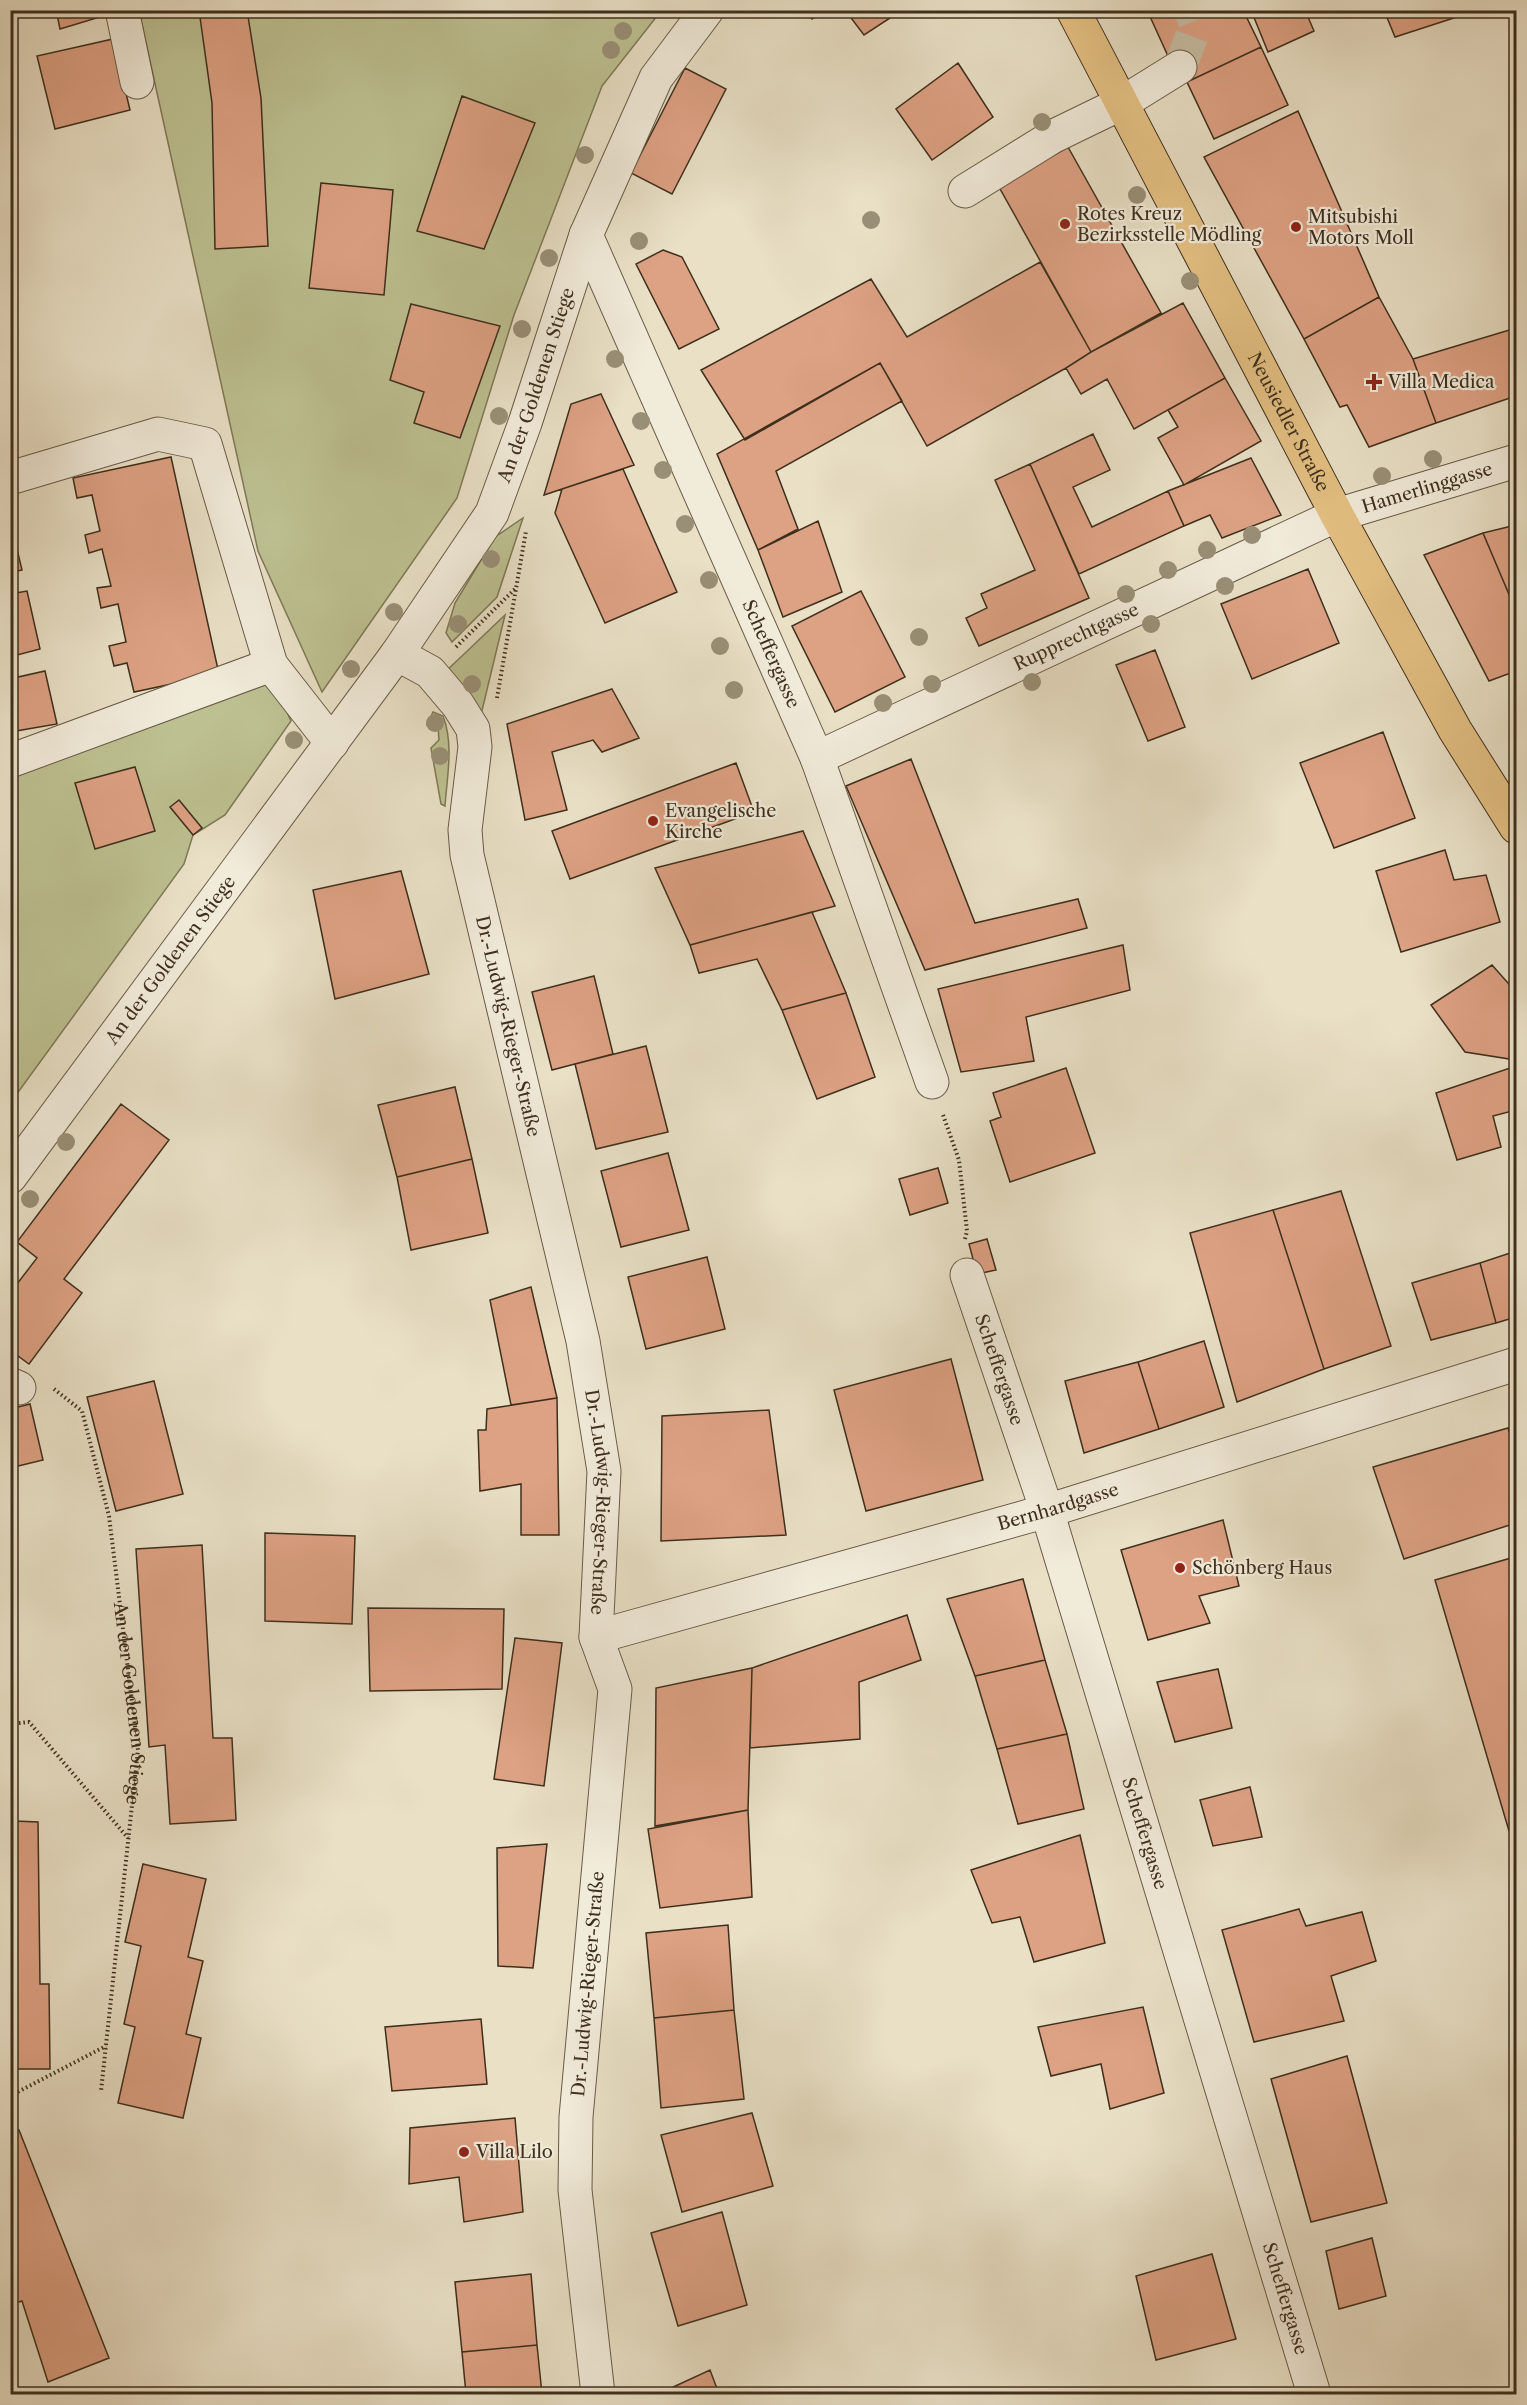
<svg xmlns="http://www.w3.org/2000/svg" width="1527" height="2405" viewBox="0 0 1527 2405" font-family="'Libre Caslon Text',serif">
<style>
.green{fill:#bdc091;stroke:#7e7857;stroke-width:1.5}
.building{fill:#dda183;stroke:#3e2f1d;stroke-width:1.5}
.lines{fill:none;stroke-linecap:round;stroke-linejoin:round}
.minor-tunnel{stroke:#c7bda4;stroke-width:33;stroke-dasharray:33 16;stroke-linecap:butt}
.minor-casing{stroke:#695b47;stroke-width:35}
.major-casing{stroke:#3e2f1d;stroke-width:35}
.path{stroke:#3e2f1d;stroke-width:4;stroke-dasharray:1.5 3;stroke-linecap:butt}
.minor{stroke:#f1ebda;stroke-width:33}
.major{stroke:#e4c083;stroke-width:33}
.tree{fill:#998f76}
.poi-dot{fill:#8f2418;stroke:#f1ebda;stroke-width:2}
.labels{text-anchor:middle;stroke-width:4.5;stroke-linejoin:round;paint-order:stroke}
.poi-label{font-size:18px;fill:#3e2f1d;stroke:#f1ebda;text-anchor:start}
.street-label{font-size:18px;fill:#3e2f1d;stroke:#f1ebda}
</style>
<rect width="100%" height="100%" fill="#e9e0c6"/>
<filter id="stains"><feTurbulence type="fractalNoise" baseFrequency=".00333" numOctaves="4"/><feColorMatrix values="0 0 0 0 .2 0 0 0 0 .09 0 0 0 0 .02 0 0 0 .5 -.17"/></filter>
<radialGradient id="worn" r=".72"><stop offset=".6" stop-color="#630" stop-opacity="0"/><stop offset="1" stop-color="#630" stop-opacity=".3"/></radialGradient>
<path class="green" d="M139,11H661L602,86L514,315L457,498L322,692L258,551Z
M523,518L497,597L452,642L446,633L455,603L495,537Z
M505,615L479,723L442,675Z
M271,677L291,721L225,815L193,835L184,864L11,1102V767Z
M433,712L443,716C454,744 447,777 445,806L441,804L431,748L439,740L438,726L427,725Z"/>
<path class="building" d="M56,10H112L113,13L60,29Z
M199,10H247L261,98L268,246L215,249L212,103Z
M805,10H825L812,19Z
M845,10H888L893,16L864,35Z
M1147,10H1251L1252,13L1246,16L1261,47L1187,82L1168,56Z
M1251,10H1305L1314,31L1268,52Z
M1384,10H1457L1460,16L1395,37Z
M113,39L130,110L55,129L37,56Z
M1261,47L1288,105L1214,139L1187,82Z
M958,63L993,117L932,160L896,109Z
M685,68L726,89L672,194L631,173Z
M462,96L535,123L484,249L417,231Z
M1298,111L1379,297L1304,339L1204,157Z
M1068,147L1161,313L1091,352L999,187Z
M321,183L393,190L384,295L309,288Z
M663,250L682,257L719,329L679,349L636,264Z
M1040,262L1091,352L1066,368L927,446L880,363L745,440L701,370L871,279L907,337Z
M1379,297L1413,359L1436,423L1369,447L1347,405L1340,407L1304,339Z
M1183,303L1225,378L1134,429L1107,379L1081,394L1066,368L1091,352Z
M411,304L500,326L460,438L414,423L424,392L390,380Z
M1516,328V396L1436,423L1413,359Z
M880,363L902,401L776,471L798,529L758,550L717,454Z
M1225,378L1261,441L1184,485L1158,438L1178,427L1168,410Z
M601,394L634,465L544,495L571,404Z
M1093,434L1110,470L1073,487L1092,527L1168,491L1184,526L1079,574L1030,464Z
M171,457L219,674L134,692L127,663L114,666L109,646L126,642L118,604L101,608L97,588L111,586L102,549L89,553L85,535L100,531L92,495L77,498L73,478Z
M1251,458L1281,515L1222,538L1210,515L1184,526L1168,491Z
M1030,464L1089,598L979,646L966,618L987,608L981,594L1035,570L995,480Z
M623,469L677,592L605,623L555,513L562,489Z
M10,520L22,570L10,573Z
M818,521L842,592L783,617L758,550Z
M1516,525V611L1483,533Z
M1483,533L1516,611V671L1489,681L1424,555Z
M1308,569L1339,643L1252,679L1221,604Z
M27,591L40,649L13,656L18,677L45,671L57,724L10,732V594Z
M861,591L905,677L835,712L792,626Z
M1155,650L1185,727L1148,741L1116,665Z
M612,689L639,738L602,752L593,740L552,752L567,810L525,820L507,724Z
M1383,732L1415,818L1334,848L1300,763Z
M911,759L975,923L1078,899L1087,928L925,970L846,786Z
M736,763L754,812L570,879L552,831Z
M135,767L155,831L95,849L75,783Z
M179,800L202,828L193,835L170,807Z
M803,831L835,906L690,945L655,868Z
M1445,850L1454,880L1486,875L1500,922L1401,952L1376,871Z
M401,871L429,974L335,999L313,890Z
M812,912L846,993L782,1010L757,959L699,973L690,945Z
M1123,945L1130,990L1026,1017L1034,1061L961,1072L938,989Z
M1492,965L1516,992V1060L1465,1052L1431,1005Z
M594,976L613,1054L552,1070L532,992Z
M846,993L875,1077L817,1099L782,1010Z
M646,1046L668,1132L596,1149L575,1064Z
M1516,1066V1110L1493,1116L1501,1147L1457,1160L1436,1093Z
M1066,1068L1095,1153L1010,1182L990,1121L1001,1117L993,1093Z
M455,1087L472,1159L397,1177L378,1105Z
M121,1104L169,1140L64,1279L82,1293L29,1364L10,1350V1293L37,1258L17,1242Z
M668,1153L689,1230L621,1247L601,1171Z
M472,1159L488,1233L411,1250L397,1177Z
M938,1168L948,1203L910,1215L899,1179Z
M1341,1191L1391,1346L1324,1369L1273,1210Z
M1273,1210L1324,1369L1237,1402L1190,1233Z
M987,1239L996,1270L977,1274L969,1244Z
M1516,1251V1317L1496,1323L1480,1263Z
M707,1257L725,1329L646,1349L628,1277Z
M1480,1263L1496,1323L1431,1340L1412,1283Z
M531,1287L557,1398L511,1405L490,1300Z
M1204,1341L1224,1407L1159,1429L1138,1362Z
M951,1359L983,1480L866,1511L834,1390Z
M1138,1362L1159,1429L1084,1453L1065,1381Z
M154,1381L183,1494L116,1511L87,1397Z
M557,1398L559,1535H521V1484L480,1491L478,1430H486L487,1409Z
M30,1404L43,1460L10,1468V1409Z
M769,1410L786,1535L661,1541L662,1416Z
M1508,1428L1516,1453V1523L1404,1559L1373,1467Z
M1223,1520L1239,1586L1199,1596L1210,1623L1148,1640L1121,1550Z
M265,1533L355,1536L352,1624L265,1621Z
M202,1545L213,1738H232L236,1820L170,1824L165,1745L149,1747L136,1549Z
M1511,1558L1516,1576V1830L1509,1831L1435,1580Z
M1023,1579L1045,1660L975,1676L947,1599Z
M368,1608L504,1609L502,1689L370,1691Z
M907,1615L921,1660L859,1682L860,1739L750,1748L752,1668Z
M515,1638L562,1643L544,1786L494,1779Z
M1045,1660L1067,1734L997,1749L975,1676Z
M752,1668L748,1810L655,1826L656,1688Z
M10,1669L17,1696L10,1697Z
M1218,1669L1232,1728L1175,1742L1157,1682Z
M1067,1734L1084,1809L1018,1824L997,1749Z
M10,1742H13L15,1821L38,1822L40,1984H49L50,2069H10Z
M1250,1787L1262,1837L1213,1846L1200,1800Z
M748,1810L752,1897L660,1908L648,1829Z
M1080,1835L1105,1943L1034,1962L1020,1917L992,1923L971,1870Z
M547,1844L533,1968L498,1966L497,1848Z
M143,1864L206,1879L188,1957L203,1961L186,2034L201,2038L183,2118L118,2103L135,2027L124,2024L141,1946L125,1942Z
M1299,1909L1306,1926L1362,1912L1376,1961L1331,1976L1344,2021L1254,2042L1222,1930Z
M728,1925L734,2010L654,2018L646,1933Z
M1143,2007L1164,2093L1110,2109L1101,2064L1051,2076L1038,2027Z
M734,2010L744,2099L661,2108L654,2018Z
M481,2019L487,2084L392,2091L385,2027Z
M1347,2056L1387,2203L1311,2222L1271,2079Z
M752,2113L773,2186L682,2212L661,2135Z
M515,2118L523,2212L464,2222L459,2177L409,2184L410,2128Z
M19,2130L109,2358L48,2382L22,2301L10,2305V2133Z
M722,2212L747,2305L678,2326L651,2233Z
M1372,2238L1386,2296L1339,2309L1326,2251Z
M1212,2254L1236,2339L1156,2360L1136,2276Z
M531,2274L537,2345L462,2352L455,2282Z
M537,2345L542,2394H466L462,2352Z
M710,2370L719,2394L750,2389L752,2394H671L669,2389Z"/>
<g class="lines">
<path class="minor-tunnel" d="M1180,67L1196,25L1190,10"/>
<defs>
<g id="minor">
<path d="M122,10L137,82"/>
<path d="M965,191L1052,137L1122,103L1180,67"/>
<path id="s2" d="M586,235L817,758L932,1082"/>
<path d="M10,478L158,434L205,444L271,665L332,743"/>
<path id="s3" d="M397,654L430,672L458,705L473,729L475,747L465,830L467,855L583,1341L604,1471L596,1637L615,1689L576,2117L575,2190L598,2394"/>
<path id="s4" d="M817,758L1337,515L1516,461"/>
<path d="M10,761L271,665"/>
<path id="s5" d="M10,1177L397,654L492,513L525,423L586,235L656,78L707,10"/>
<path id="s6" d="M967,1275L1047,1511L1314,2394"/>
<path d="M10,1384L19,1388"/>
<path id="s7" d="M596,1637L1047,1511L1516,1364"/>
</g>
<g id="major">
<path id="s8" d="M1073,10L1337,515L1455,730L1516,827"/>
</g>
</defs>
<use href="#minor" class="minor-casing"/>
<use href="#major" class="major-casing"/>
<g class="path">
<path d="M456,647L515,589"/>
<path d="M497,698L526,531"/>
<path d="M943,1115L959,1160L967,1231L965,1239"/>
<path id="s1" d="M54,1389L82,1411L109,1516L138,1750L101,2091"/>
<path d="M10,1724L29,1722L128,1838"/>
<path d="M10,2096L106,2046"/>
</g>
<use href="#minor" class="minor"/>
<use href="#major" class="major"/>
</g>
<g class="tree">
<circle cx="623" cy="31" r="9"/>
<circle cx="611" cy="50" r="9"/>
<circle cx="1042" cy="122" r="9"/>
<circle cx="585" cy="155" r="9"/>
<circle cx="1137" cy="195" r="9"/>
<circle cx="871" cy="220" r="9"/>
<circle cx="639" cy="241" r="9"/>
<circle cx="549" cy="258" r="9"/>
<circle cx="1190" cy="281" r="9"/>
<circle cx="522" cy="329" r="9"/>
<circle cx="615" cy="359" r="9"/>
<circle cx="499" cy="416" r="9"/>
<circle cx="641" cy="421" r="9"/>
<circle cx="1433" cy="459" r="9"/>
<circle cx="663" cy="470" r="9"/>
<circle cx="1382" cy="476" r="9"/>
<circle cx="685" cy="524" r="9"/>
<circle cx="1252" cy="535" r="9"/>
<circle cx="1207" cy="550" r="9"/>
<circle cx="491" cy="559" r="9"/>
<circle cx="1168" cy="570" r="9"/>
<circle cx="709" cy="580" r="9"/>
<circle cx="1225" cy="586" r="9"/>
<circle cx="1126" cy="594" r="9"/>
<circle cx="394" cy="612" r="9"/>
<circle cx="458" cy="624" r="9"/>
<circle cx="1151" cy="624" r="9"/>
<circle cx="919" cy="637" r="9"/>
<circle cx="720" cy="646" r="9"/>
<circle cx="351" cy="669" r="9"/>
<circle cx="1032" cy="682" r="9"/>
<circle cx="472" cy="684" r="9"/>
<circle cx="932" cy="684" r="9"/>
<circle cx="734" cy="690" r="9"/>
<circle cx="883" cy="703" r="9"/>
<circle cx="435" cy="723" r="9"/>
<circle cx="294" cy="740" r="9"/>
<circle cx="440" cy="756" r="9"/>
<circle cx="66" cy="1142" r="9"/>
<circle cx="30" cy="1199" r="9"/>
</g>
<g class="poi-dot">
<circle cx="1065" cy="224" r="6"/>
<circle cx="1296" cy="227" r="6"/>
<path d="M1371 373h6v6h6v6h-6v6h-6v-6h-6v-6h6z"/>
<circle cx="653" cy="821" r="6"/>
<circle cx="1180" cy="1568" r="6"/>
<circle cx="464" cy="2152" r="6"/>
</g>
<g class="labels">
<g class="poi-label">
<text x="1077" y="220">Rotes Kreuz<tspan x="1077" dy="21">Bezirksstelle Mödling</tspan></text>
<text x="1308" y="223">Mitsubishi<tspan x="1308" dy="21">Motors Moll</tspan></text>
<text x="1388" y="388">Villa Medica</text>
<text x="665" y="817">Evangelische<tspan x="665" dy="21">Kirche</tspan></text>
<text x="1192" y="1574">Schönberg Haus</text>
<text x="476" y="2158">Villa Lilo</text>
</g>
<g class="street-label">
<text dy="6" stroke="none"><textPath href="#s5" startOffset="956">An der Goldenen Stiege</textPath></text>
<text dy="6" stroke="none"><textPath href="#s8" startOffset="465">Neusiedler Straße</textPath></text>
<text dy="6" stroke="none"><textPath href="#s4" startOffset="668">Hamerlinggasse</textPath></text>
<text dy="6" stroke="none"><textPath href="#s4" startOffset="286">Rupprechtgasse</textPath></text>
<text dy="6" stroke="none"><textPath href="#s2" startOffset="458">Scheffergasse</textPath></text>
<text dy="6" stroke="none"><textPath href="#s5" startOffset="270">An der Goldenen Stiege</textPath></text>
<text dy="6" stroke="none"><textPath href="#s3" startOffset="412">Dr.-Ludwig-Rieger-Straße</textPath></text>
<text dy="6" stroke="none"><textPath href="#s6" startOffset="100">Scheffergasse</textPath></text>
<text dy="6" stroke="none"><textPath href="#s3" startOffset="898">Dr.-Ludwig-Rieger-Straße</textPath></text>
<text dy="6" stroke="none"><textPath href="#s7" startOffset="480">Bernhardgasse</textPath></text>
<text dy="6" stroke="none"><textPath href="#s1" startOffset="333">An der Goldenen Stiege</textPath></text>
<text dy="6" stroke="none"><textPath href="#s6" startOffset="586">Scheffergasse</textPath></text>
<text transform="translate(588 1984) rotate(-85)" y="6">Dr.-Ludwig-Rieger-Straße</text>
<text dy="6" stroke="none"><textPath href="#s6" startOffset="1072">Scheffergasse</textPath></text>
</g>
</g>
<rect width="1527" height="2405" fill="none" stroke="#e9e0c6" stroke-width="36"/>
<rect x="12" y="12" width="1503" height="2381" fill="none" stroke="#3e2f1d" stroke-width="3"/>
<rect x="18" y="18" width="1491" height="2369" fill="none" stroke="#3e2f1d" stroke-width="1.5"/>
<rect width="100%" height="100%" filter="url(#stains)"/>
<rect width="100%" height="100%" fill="url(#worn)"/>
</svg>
